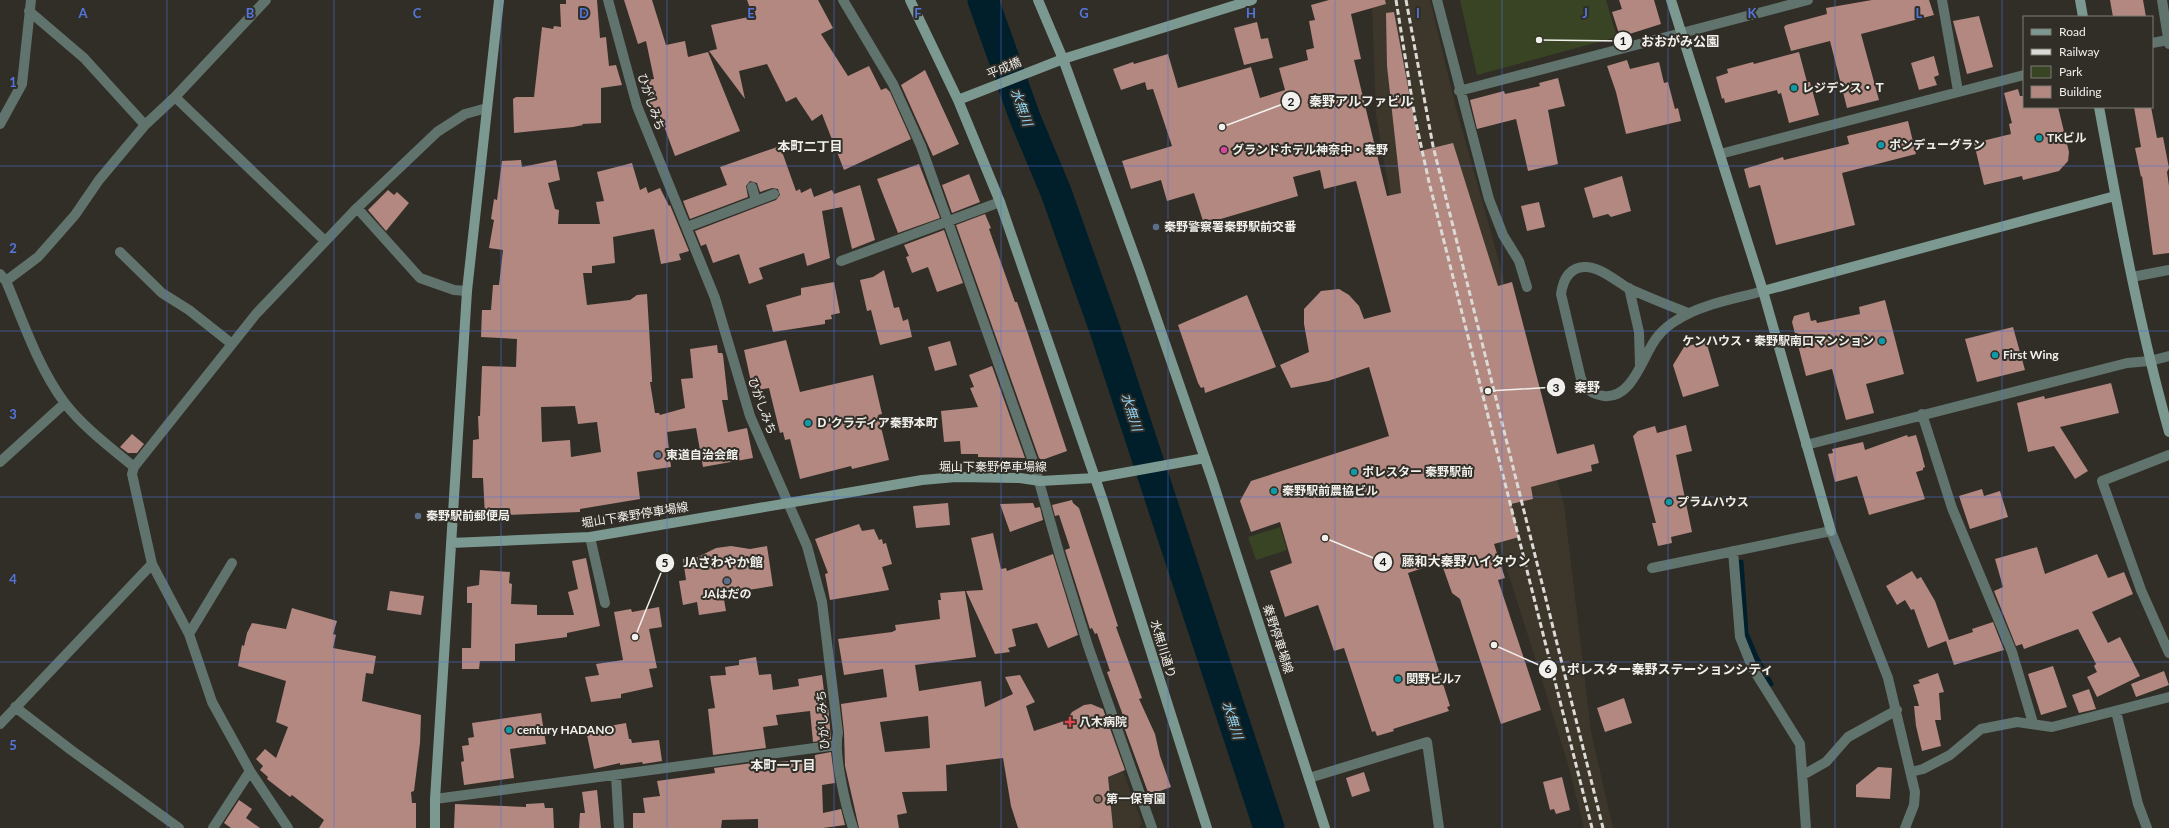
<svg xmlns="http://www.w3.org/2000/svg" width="2169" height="828" viewBox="0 0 2169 828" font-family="Lato,'Noto Sans JP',sans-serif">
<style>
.built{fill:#3d372b}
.green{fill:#394424}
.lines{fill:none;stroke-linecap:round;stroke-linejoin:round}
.stream{stroke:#011e2b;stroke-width:5}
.river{stroke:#011e2b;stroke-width:31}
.building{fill:#b28881;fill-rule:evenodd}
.street{stroke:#60736d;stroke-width:10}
.secondary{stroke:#7b9990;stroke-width:10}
.rail{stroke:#dcdad6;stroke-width:3;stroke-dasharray:6 3;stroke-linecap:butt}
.grid{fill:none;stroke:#5276dd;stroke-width:1;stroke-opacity:0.55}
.culture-dot{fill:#0f9aa8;stroke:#312e27;stroke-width:1.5}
.hotel-dot{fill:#d1479c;stroke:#312e27;stroke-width:1.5}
.service-dot{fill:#5c6f8a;stroke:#312e27;stroke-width:1.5}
.health-dot{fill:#e0444e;stroke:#312e27;stroke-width:1.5}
.education-dot{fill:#8d6e63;stroke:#312e27;stroke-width:1.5}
.labels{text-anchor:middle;stroke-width:4;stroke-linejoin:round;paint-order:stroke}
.street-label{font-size:12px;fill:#f2f0ec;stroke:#312e27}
.poi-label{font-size:12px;font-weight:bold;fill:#f2f0ec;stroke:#312e27;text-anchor:start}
.water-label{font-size:13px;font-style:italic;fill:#93d7f9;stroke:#312e27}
.neighbourhood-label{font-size:13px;font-weight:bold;fill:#f2f0ec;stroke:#312e27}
.grid-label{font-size:13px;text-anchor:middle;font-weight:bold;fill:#5276dd;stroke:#312e27;stroke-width:4;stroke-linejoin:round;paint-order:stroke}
.leader{fill:none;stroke:#f2f0ec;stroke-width:1.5}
.callout-dot{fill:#f2f0ec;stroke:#312e27;stroke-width:1.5}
.mark-label{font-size:12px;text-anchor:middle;font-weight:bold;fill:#111}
.callout-label{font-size:13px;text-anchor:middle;font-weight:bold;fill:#f2f0ec;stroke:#312e27;stroke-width:4;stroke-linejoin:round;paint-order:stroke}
</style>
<rect width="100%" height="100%" fill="#312e27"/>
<path class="built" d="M1372,0H1430L1456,108L1490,229L1564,505L1591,732L1613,828H1584L1568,764L1531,645L1392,207L1376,115Z
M1116,752L1142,823L1139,828H1073Z"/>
<path class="green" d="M1460,0H1606L1617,37L1477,75Z
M1280,527L1287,550L1256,560L1248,537Z"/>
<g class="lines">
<path class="stream" d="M1741,562L1746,633L1756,657L1771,684"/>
<path class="river" d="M983,0L1025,118L1056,192L1105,330L1269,828"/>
</g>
<path class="building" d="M566,0H597L600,38L606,37L609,66L616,65L622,85L601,88V123L582,124L583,125L573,127L514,133L513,99L516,97H534L542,27L553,29L554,26L561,27L560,4H566Z
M624,0H652L666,45L685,41L688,57L708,52L740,131L675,156L661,118L654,120L648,95H645L642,81L654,79L646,41L638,44Z
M747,0H818L833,28L821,34L848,76L869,66L881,90L886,88L890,92L911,139L844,170L822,114L812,121L796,97L786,102L767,64L739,71L745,99L709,51L717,49L711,25L753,16Z
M1329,0H1385L1386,4L1351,14L1361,59L1354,60L1387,196L1401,193L1387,66L1386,13L1394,12L1420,151L1453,143L1498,286L1512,282L1557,454L1594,444L1599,463L1591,465L1592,471L1531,487L1533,499L1511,504L1519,537L1494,544L1505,578L1498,580L1541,710L1501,724L1460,599L1452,593L1441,562L1408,573L1450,706L1447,707L1449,711L1393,729L1394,731L1377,736L1375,731L1372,732L1344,648L1334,651L1318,605L1285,617L1270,571L1292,563L1280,522L1251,532L1240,501L1251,481L1389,436L1369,367L1328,381L1291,388L1280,365L1309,352L1304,324V309L1321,291L1339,289L1349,295L1359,306L1364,319L1391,312L1356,181L1324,189L1320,170L1293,177L1298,196L1204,224L1194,193L1167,201L1161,180L1131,189L1122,161L1172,146L1153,89L1147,90L1145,82L1121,90L1113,69L1133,62L1134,64L1168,54L1178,88L1251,67L1260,98L1285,90L1279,68L1308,60L1306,50L1314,48L1309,21L1315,20L1311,5Z
M1619,0H1654L1661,24L1620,37L1612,12L1622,9Z
M1872,0H1929L1934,15L1861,34L1879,100L1847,108L1830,41L1791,51L1784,27L1786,25L1827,14L1826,8Z
M2110,0H2143L2146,17H2113Z
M1979,16L1993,67L1967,74L1953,21Z
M1257,22L1261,39L1268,38L1273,58L1244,65L1234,28Z
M1799,52L1807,82H1810L1819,115L1789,123L1781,93L1778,94L1777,90L1725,103L1724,98L1722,99L1716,77L1728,73L1727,69L1753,62L1754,64Z
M1934,56L1939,75L1934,77L1937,85L1919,90L1911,63Z
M1627,60L1630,69L1659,62L1664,83L1668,82L1675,109L1678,108L1681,121L1626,134L1616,92L1607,66Z
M925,70L959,144L933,156L901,85Z
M1558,78L1565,106L1548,110L1558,164L1528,171L1516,119L1477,129L1470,100L1504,91L1505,94L1540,86L1539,83Z
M2018,89L2020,96H2024V107H2058L2069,152L2068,161L2059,171L2023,180L2022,176L1984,185L1974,143L2011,134L2009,124L2012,123L2004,93Z
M2134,107H2151L2157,138L2163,137L2169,168L2167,172L2169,186V253L2153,255L2142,176L2141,177L2135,148L2141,147Z
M1908,121L1916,154L1842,173L1855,225L1776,245L1760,185L1749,188L1744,169L1783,157L1784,160L1849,144L1847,136Z
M780,146L796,191L800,189L801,193L811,188L814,197L832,190L834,194L860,185L875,240L852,249L842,207L822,211L830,258L807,266L804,253L759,268L763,279L749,284L739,254L713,263L706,244L701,246L695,231L776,200L780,195L778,189L772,188L760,192L757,183L750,181L746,186L748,197L690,219L683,201L727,185L720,167Z
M521,160L522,167L556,160L560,180L548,183L555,209L559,210L558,224H600L596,202L604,201L597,172L632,163L640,190L646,187L648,193L660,188L669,206L670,205L689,251L679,254L681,260L661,264L654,229L613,237L615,263L592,266V273H583L587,305L630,300L637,295L647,294L652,378V382H650L655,413H659L660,415L685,408L681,379L693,378L690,349L717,345L718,353H722L723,355L728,400H722L728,432L747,428L753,458L703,467L696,428L667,432L671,467L637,472L640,499L580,509V512L485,516L483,478H472L473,440L479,439L478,416H480L482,366L516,367L517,339L481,337L482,310H491L493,285H499L503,250L489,248L494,220L491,219L494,199L497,200L502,161ZM575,406L578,424L597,422L601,452L571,457L570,440L542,442L541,407Z
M919,164L940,218L898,233L877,179Z
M969,174L980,202L952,213L942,185Z
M1622,176L1631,211L1611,217L1608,214L1593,218L1584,188Z
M388,190L394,195L397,192L409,203L386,231L368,210Z
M1539,202L1545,227L1527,231L1521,206Z
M985,214L991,228L989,229L1015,302H1017L1028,334L1067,451L1042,460L1039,458L956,225Z
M944,230L963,283L937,292L928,267L912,273L906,257L909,256L904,245Z
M884,270L894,308L899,307L903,321L908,319L912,337L880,345L871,310L867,311L860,280L873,277Z
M834,282L840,313L831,315L832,319L825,320V324L773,332L766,305L801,295V288Z
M1247,295L1276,367L1205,393L1204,387L1201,388L1198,383L1178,325Z
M1885,300L1904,374L1866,384L1874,413L1846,420L1832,369L1806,376L1792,322L1794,316L1809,312L1811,321L1816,320L1817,323L1860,314L1859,307Z
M2013,327L2025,370L1977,382L1965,339Z
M786,340L800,392L873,375L882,414L878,415L889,460L852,469L851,466L800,479L790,439L785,440L783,432L780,433L769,388L753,391L744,350Z
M950,341L957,365L935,371L928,347Z
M1706,341L1719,386L1683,397L1673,365L1684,347Z
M992,366L1025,458L978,457V454H961L960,441L944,442L941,411L978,407L970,388L974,387L969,375Z
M2111,383L2119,413L2060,427L2088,471L2075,479L2054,446L2028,452L2017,403L2044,396L2045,399Z
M1686,425L1692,451L1676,455L1692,532L1671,537L1672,543L1658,546L1652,523H1656L1633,436L1638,431L1655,426L1657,433Z
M132,434L144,444L137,453H128L120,447Z
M1907,435L1908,437L1916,435L1920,448L1925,467L1923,468V470L1916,472L1925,499L1869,515L1857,476L1835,482L1828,454L1833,453L1832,449L1863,442L1865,450Z
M1982,489L1984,496L2000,491L2008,517L1970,529L1959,496Z
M1072,500L1073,503L1079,508L1118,626L1116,627L1142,698L1139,699L1155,734L1160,756L1171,787L1149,795L1120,716L1124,718L1107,672L1110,671L1097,633L1095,634L1092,628L1090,629L1065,550L1070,548L1059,515L1055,516L1052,505Z
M948,503L950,525L916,528L913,506Z
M1033,503L1035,508L1040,507L1043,520L1010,532L1000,504Z
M859,524L862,531L874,529L879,540L882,539L883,544L886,543L892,564L882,567L889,590L830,600L825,574L828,573L815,539Z
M993,533L1001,569L1006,568L1007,571L1053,554L1078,635L1048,648L1037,623L1012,629L1016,646L1008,648L1010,652L995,654L966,591L983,590L971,538Z
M731,546L750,549L767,546L773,586L723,594L726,611L699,615L697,602L683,605L679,581L686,580L683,559L698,557L716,548Z
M2037,547L2045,574L2097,554L2108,578L2124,572L2133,594L2092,612L2108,643L2120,637L2140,676L2097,697L2087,677L2097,672L2094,666L2096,664L2078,629L2024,649L2022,644L2016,646L1994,591L2003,587L1995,559Z
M586,558L600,626L567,633V637L515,644V661H480L479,669H462V648H471L472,603H467V587L479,585L480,570L510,572L509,583L512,584L511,604L537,605V615H574L568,592L578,589L572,561Z
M1912,571L1917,579L1921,577L1935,601L1949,640L1973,632L1972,629L1993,622L2004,650L1954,665L1946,641L1928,648L1914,609L1911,610L1905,600L1897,605L1886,586Z
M390,591L424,596L421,615L387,610Z
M965,591L976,657L915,665L919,691L981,681L985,707L1013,694L1005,677L1020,675L1035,702L1026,706L1034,731L1067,720L1072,712L1084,705L1091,704L1103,709L1125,770L1108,777L1113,828H1018L1011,806L1003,758L946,765L947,791L902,792L907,813L897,815L899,828H859L845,766L844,732L841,704L887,697L883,669L844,675L838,639L892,632L896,630L895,625L940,619L938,600H941L940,593ZM928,716L930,748L885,752L880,722Z
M659,607L662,627L649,629L657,668L649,669L653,687L621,694V698L591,702L585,677L599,675L596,664L623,660L614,612L631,609L632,612Z
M292,608L337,621L333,634L336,635L333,648L376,656L373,674L366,673L362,701L421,715L420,743L414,791L411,792L412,803H416V828H319L324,820L292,795L290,797L267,779L268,777L260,770L263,766L256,759L265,749L276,758L288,727L276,722L286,681L238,666L242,645L244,646L247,633L252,623L286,629Z
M756,657L759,675L771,674L773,690L799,686L798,679L822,675L826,707L828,706L831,739L813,742L810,711L776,715L778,725L763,727L766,748L713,755L708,709L715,708L710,676L726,675L725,667L739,665V660Z
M2053,666L2067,707L2041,715L2028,674Z
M2164,671L2169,685L2136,697L2131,684Z
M1938,673L1944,692L1939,693L1941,720H1935L1941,746L1922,751L1916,726L1914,706H1919L1913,685L1920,683L1918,680Z
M2089,689L2096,709L2079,713L2072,695Z
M1624,698L1632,723L1605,732L1597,708Z
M541,713L546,744L510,749L514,778L464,785L461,762L464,761L462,746L469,745L468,738L474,737L472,723Z
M626,723L629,739H631L632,743L659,740L662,761L643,764L642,762L620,765V763L594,769L586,730Z
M831,752L835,783L822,785L823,813L841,809L845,825L823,828H758V819L722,820L721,828H633V813H645L643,798L660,796L657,781L715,773L714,768L768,761L776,762L807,760V758L815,757V755Z
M1878,767L1892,768L1890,799L1856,797V785Z
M1364,772L1370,791L1352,797L1346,778Z
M1562,777L1570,810L1556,814L1554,809L1550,810L1543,782Z
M597,790L601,828H579L580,813H585L582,792Z
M239,800L252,809L246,818L260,828H231L224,823Z
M544,803L545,808H553L554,828H454L455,804L526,807V804Z"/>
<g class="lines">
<path class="street" d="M608,0L637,106L715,298L750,416L807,546L822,602L838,733C833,753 846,808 853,828
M843,0L893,84L921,146L1034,464L1060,556L1088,646L1152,828
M1437,0L1489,199L1503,235L1519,261L1527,287
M1942,0L1958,91
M2162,0L2169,44
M29,11L84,58L145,125
M2152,43L2168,40
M1459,91L1808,0
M175,97L325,241
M0,124L22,84L31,0
M1720,154L2024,75
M752,187L756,201
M357,208L420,278L454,290L467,291
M687,227L774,194
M120,252L162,293L189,310L232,344
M841,261L1000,202
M0,274L6,281C23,321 38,367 64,402C82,426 111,448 134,467
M2132,277L2169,270
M6,281L38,257L75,215L99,180L145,125L175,97L266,0
M1629,288L1639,332L1640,365
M1688,313C1668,305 1647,297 1628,288C1616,281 1599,266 1584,267C1569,268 1563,280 1561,294L1581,379C1587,390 1591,394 1604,396C1634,399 1643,353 1658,336C1663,330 1670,324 1677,320C1701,304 1735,299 1763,291
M1922,414L1952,508L2012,652L2033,723
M1806,445L2127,363L2150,361L2169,356
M2169,455L2102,481L2141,590L2169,653
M0,462L65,403
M590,537L605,603
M1733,551L1740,637L1752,667L1800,744L1806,828
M1652,568L1831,531L1888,678L1915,792L1914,805L1905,828
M189,634L232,563
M15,707L71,750L179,828
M2116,711L2138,804L2147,828
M0,724L152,564
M1911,772L1923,769L1950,755L1981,729L2017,722L2052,727L2169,697
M1803,775L1826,762L1848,737L1897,710
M616,776L619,828
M1309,778L1427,742L1439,828
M435,799L837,745
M213,828L250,771
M288,828L250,771L212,702L189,634L152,564L132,474L134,467L256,314L357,208L437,132L465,114L487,108"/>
<path class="secondary" d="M910,0L958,100L1000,202L1103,501L1207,828
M1038,0L1063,59L1140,271L1212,479L1325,828
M1671,0L1763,291L1831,531
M2080,0L2083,17
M958,100L1063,59L1252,0
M2099,107C2119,216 2139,325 2169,432
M1763,291L2115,196
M451,543L590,537L922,480L956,477L1020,478L1040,481L1095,478L1205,458
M435,828V799L467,291L499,0"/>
<path class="rail" d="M1396,0L1415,118L1429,182L1592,828
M1406,0L1433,146L1603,828"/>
</g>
<path class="grid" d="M167,0V828M334,0V828M501,0V828M667,0V828M834,0V828M1001,0V828M1168,0V828M1335,0V828M1502,0V828M1668,0V828M1835,0V828M2002,0V828M0,166H2169M0,331H2169M0,497H2169M0,662H2169"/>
<g class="culture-dot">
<circle cx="1794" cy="88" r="4"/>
<circle cx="2039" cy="138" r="4"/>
<circle cx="1881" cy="145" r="4"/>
<circle cx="1882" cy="341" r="4"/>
<circle cx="1995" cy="355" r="4"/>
<circle cx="808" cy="423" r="4"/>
<circle cx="1354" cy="472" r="4"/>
<circle cx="1274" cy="491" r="4"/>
<circle cx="1669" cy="502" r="4"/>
<circle cx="1398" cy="679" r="4"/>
<circle cx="509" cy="730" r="4"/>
</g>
<circle class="hotel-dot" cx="1224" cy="150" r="4"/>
<g class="service-dot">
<circle cx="1156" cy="227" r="4"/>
<circle cx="658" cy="455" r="4"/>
<circle cx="418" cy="516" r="4"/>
<circle cx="727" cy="581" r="4"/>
</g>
<path class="health-dot" d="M1068 716h4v4h4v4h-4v4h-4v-4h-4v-4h4z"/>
<circle class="education-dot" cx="1098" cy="799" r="4"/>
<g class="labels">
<g class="street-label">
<text transform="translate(1004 68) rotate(-22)" y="4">平成橋</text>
<text transform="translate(651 102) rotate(71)" y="4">ひがしみち</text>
<text transform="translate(762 406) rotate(70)" y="4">ひがしみち</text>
<text x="993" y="471">堀山下秦野停車場線</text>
<text transform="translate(635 515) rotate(-9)" y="4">堀山下秦野停車場線</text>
<text transform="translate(1278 639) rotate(72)" y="4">秦野停車場線</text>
<text transform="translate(1163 649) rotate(73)" y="4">水無川通り</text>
<text transform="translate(823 720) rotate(-94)" y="4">ひがしみち</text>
</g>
<g class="poi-label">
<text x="1802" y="92">レジデンス・Ｔ</text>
<text x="2047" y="142">TKビル</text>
<text x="1889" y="149">ポンデューグラン</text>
<text x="1232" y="154">グランドホテル神奈中・秦野</text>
<text x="1164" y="231">秦野警察署秦野駅前交番</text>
<text x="1874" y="345" text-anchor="end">ケンハウス・秦野駅南口マンション</text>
<text x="2003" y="359">First Wing</text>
<text x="816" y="427">Ｄ’クラディア秦野本町</text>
<text x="666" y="459">東道自治会館</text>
<text x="1362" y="476">ポレスター 秦野駅前</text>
<text x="1282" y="495">秦野駅前農協ビル</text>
<text x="1677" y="506">プラムハウス</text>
<text x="426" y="520">秦野駅前郵便局</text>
<text x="727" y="598" text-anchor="middle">JAはだの</text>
<text x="1406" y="683">関野ビル7</text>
<text x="1079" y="726">八木病院</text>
<text x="517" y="734">century HADANO</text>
<text x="1106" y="803">第一保育園</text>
</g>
<g class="water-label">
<text transform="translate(1022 107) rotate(70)" y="5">水無川</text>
<text transform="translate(1132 412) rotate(72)" y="5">水無川</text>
<text transform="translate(1233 720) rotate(72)" y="5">水無川</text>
</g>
<g class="neighbourhood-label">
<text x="810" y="151">本町二丁目</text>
<text x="783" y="770">本町一丁目</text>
</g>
</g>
<g class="grid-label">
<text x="83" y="18">A</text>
<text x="250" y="18">B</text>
<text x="417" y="18">C</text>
<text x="584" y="18">D</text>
<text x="751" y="18">E</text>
<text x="918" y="18">F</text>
<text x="1084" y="18">G</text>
<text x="1251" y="18">H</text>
<text x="1418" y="18">I</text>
<text x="1585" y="18">J</text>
<text x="1752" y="18">K</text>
<text x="1919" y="18">L</text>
<text x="13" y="87">1</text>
<text x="13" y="253">2</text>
<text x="13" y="419">3</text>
<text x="13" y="584">4</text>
<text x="13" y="750">5</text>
</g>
<path class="leader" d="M1539 40L1623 41M1222 127L1291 101M1488 391L1556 387M1325 538L1383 562M635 637L665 563M1494 645L1548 669"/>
<g class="callout-dot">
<circle cx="1539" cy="40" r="4"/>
<circle cx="1222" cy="127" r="4"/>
<circle cx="1488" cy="391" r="4"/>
<circle cx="1325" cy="538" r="4"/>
<circle cx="635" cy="637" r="4"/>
<circle cx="1494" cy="645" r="4"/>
<circle cx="1623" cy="41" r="10"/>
<circle cx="1291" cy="101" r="10"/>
<circle cx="1556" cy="387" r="10"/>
<circle cx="1383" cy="562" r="10"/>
<circle cx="665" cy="563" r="10"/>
<circle cx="1548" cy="669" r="10"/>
</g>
<g class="mark-label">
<text x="1623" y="45">1</text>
<text x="1291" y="106">2</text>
<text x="1556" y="392">3</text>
<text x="1383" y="566">4</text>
<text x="665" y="567">5</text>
<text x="1548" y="673">6</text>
</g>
<g class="callout-label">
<text x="1680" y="46">おおがみ公園</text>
<text x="1361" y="106">秦野アルファビル</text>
<text x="1587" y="392">秦野</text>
<text x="1466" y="566">藤和大秦野ハイタウン</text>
<text x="723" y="567">JAさわやか館</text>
<text x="1670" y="674">ポレスター秦野ステーションシティ</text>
</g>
<rect x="2023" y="16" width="130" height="92" fill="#312e27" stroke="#7e7c76"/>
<rect x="2031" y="29" width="20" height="6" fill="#7b9990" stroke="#7e7c76"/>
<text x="2059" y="36" font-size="12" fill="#f2f0ec">Road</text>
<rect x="2031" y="49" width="20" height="6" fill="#dcdad6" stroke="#7e7c76"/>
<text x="2059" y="56" font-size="12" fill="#f2f0ec">Railway</text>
<rect x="2031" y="66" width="20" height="12" fill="#394424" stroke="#7e7c76"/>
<text x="2059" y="76" font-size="12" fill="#f2f0ec">Park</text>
<rect x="2031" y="86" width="20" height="12" fill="#b28881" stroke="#7e7c76"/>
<text x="2059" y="96" font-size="12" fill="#f2f0ec">Building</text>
</svg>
